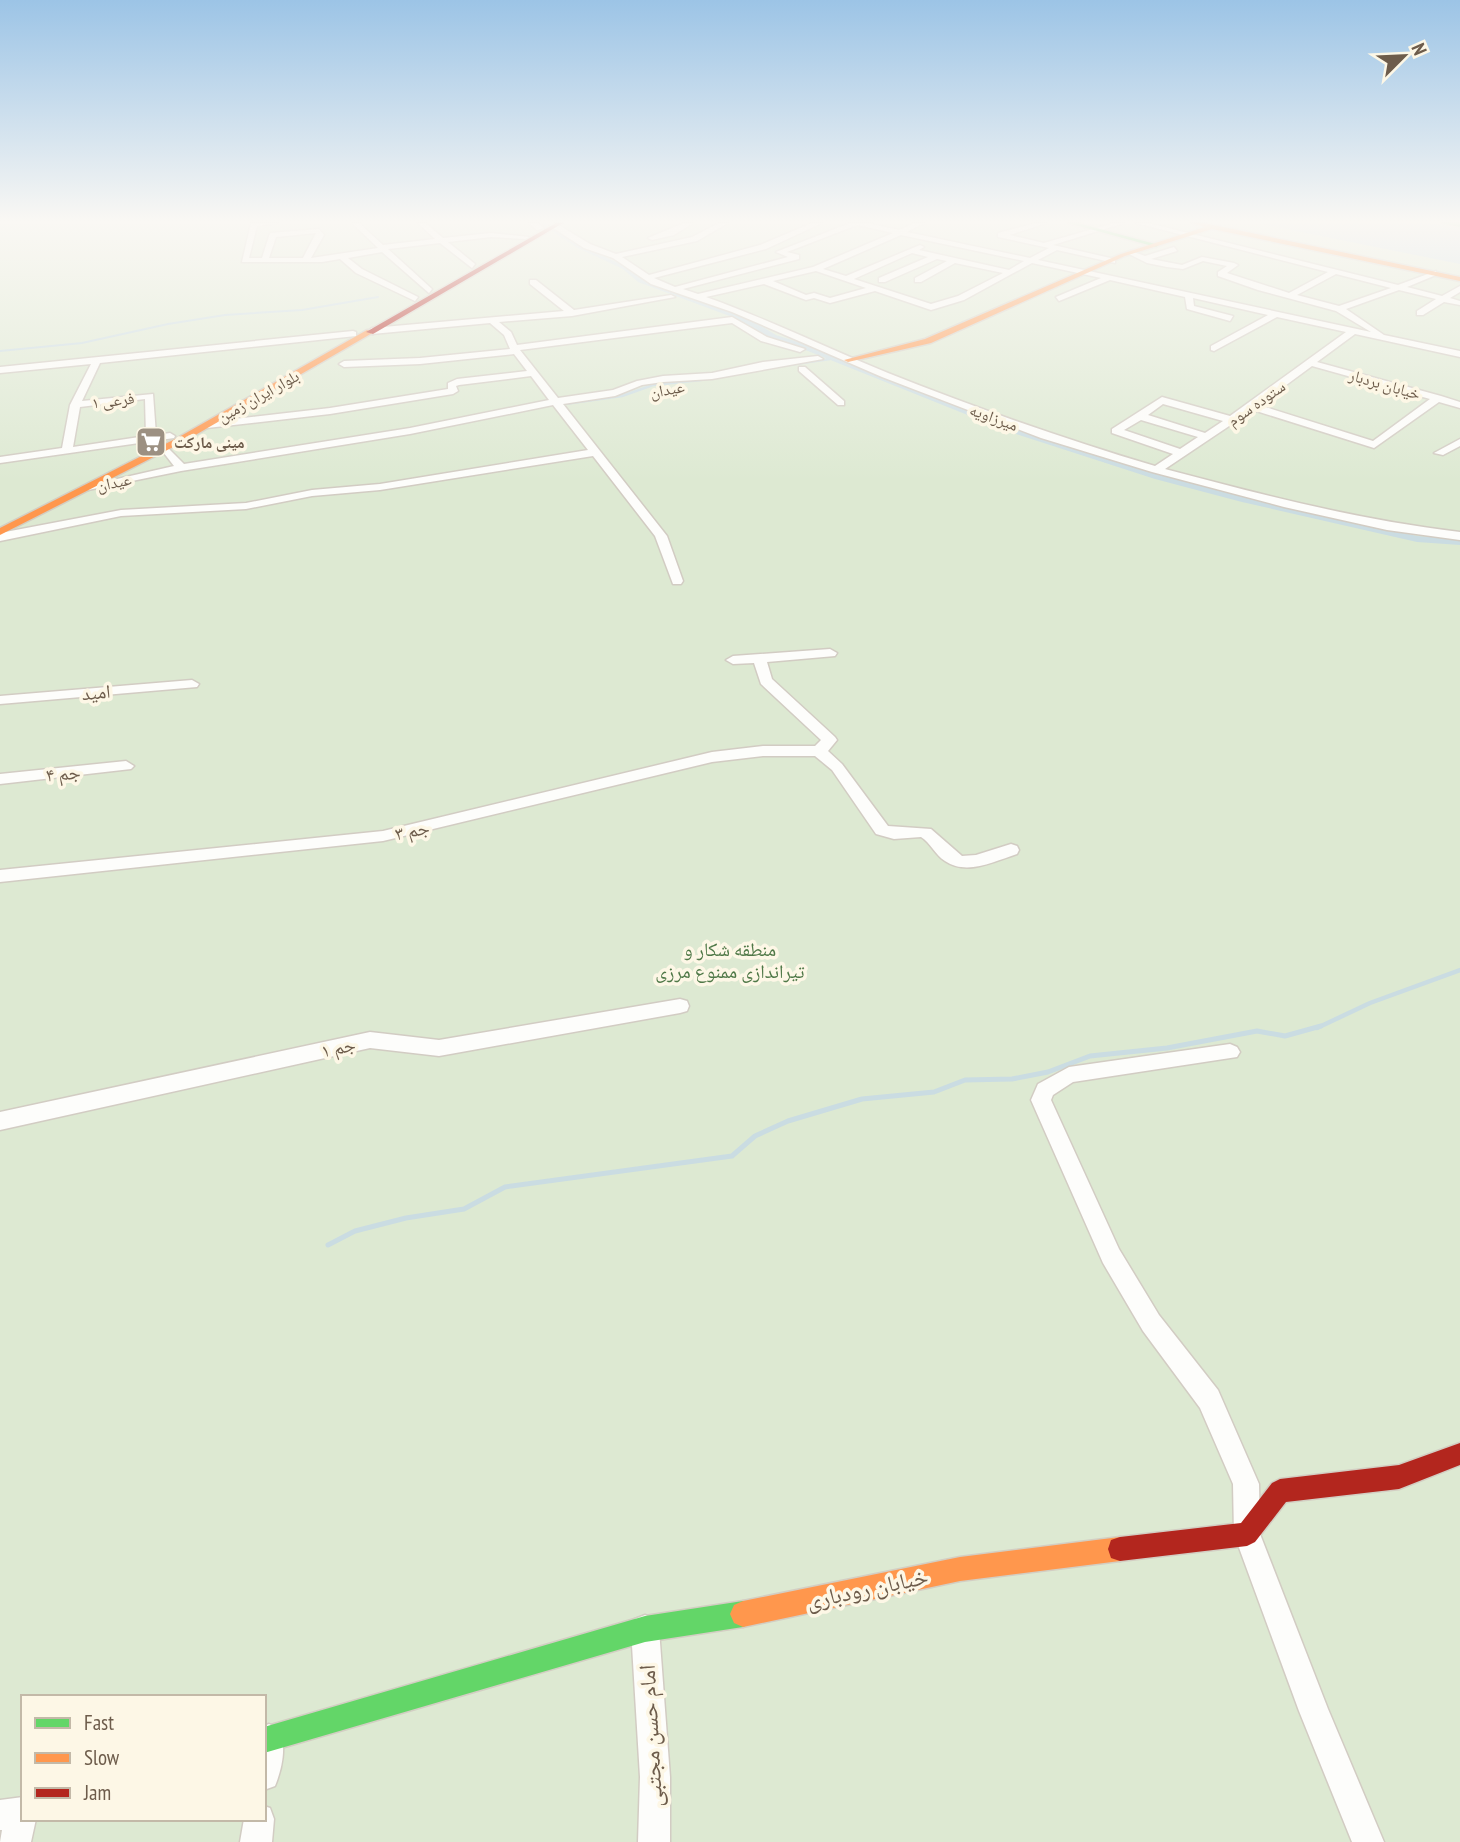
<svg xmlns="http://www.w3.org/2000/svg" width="1460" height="1842" font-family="'PT Sans Narrow','Noto Naskh Arabic',sans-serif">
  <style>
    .green { fill: #dde9d2; fill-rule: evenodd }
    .water { fill: #cadce2 }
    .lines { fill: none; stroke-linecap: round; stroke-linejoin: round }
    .stream-far3 { stroke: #cadce2; stroke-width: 2 }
    .stream-far2 { stroke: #cadce2; stroke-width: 2.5 }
    .stream-far1 { stroke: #cadce2; stroke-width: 4.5 }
    .stream { stroke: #cadce2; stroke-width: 5 }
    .canal { fill: #cadce2; fill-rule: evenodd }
    .street-casing { stroke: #d2ccc3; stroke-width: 3 }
    .fast-casing { stroke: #d3cec3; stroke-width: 3 }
    .slow-casing { stroke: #d3cec3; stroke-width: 3 }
    .jam-casing { stroke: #d3cec3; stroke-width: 3 }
    .street { fill: #fdfdfb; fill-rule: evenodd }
    .fast { fill: #63d668; fill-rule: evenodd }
    .slow { fill: #ff974d; fill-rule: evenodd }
    .jam { fill: #b3261e; fill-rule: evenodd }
    .labels { text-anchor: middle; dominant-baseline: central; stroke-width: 7; stroke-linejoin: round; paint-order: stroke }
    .far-street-label { font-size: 16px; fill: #6d5c4b; stroke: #fdf7e6 }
    .far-poi-label { font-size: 16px; font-weight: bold; fill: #6d5c4b; stroke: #fdf7e6; text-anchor: start }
    .street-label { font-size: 19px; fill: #6d5c4b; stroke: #fdf7e6 }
    .park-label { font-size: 19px; fill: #4f7847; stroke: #fdf7e6 }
    .near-street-label { font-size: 23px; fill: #6d5c4b; stroke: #fdf7e6 }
  </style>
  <rect width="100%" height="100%" fill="#f3f0e7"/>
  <path class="green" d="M0,223H1460V1842H0ZM23,1697H264V1819H23Z"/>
  <path class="water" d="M1257,223H1426L1460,228V264Z"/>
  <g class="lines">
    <path class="stream-far3" d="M0,351L82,343L168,324L225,315L302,310L378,297"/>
    <path class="stream-far2" d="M775,367L830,359
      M565,404L622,396L653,385L701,380"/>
    <path class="stream-far1" d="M1317,1028L1370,1003L1460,970"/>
    <path class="stream" d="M328,1245L355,1231L406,1218L464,1209L505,1187L732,1156L755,1136L788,1121L862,1099L934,1092L965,1080L1012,1079L1048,1072L1090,1056L1167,1048L1257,1031L1285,1036L1321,1026"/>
    <path class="canal" d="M539,223H546L582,246L627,267L644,278L741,314L776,335L814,347L1016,428L1161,475L1417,536L1460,539V545L1417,542L1242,502L1155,479L1010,432L808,351L770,339L735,318L638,282L623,269L578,248Z"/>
    <g class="street-casing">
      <path id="street" d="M251,223H278L257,226L249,258H262L270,233L319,229L324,235L311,258L378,248L352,223H359L383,245L435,239L418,223H425L443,238L491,233L529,237L525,239L491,237L448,242L475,264L472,268L440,243L388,249L432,289L429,293L382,252L348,258L362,269L418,297L415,301L356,273L340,259L322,262H242ZM316,233L303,258H269L276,237Z
        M529,223H537L544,228L537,230Z
        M684,223H693L674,235L652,240L648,238Z
        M719,223H728L697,241L622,257L649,275L760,245L812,223H822L766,249L654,278L675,287L788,257L776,252L850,223H867L899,230L915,223H924L907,232L1030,258L1049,248L998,237V233L1036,223H1046L1010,235L1044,243L1114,223H1124L1053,245L1115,259V263L1057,250L1038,260L1371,332L1336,311L1258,290L1218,276V272L1227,266L1203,261L1183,269L1167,267L1147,263L1127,253L1131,251L1145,256L1174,247L1177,251L1151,259L1182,265L1202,257L1234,263L1238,265L1227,273L1289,293L1328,272L1136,223H1148L1398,285L1436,271V275L1407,287L1442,296L1460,286V292L1450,298L1460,301V305L1444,302L1423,315H1417V311L1436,299L1399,290L1346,309L1384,335L1460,351V357L1355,334L1317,362L1441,396L1460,402V408L1439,402L1374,448L1253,410L1165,469C1263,495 1359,520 1460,532V540L1387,530L1284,507L1152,472L1041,438L882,377L732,312L651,284L613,258L584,248L550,226L557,224L590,244L616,254L692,237ZM857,225L893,233L813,267L698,294L683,289L799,259V255L787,252ZM901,235L1024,261L1009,270L919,250L924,247L920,245L846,276L823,269ZM912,253L928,257L879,278V282H885L937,259L947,261L915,278V282H921L955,263L1003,273L958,296L931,304L854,279ZM1032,263L1101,278L1056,297L1059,301L1110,280L1185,297L1187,309L1230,321L1233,316L1194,306L1193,298L1268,315L1211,346V350L1214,351L1277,317L1346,332L1230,416L1162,397L1112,429V433L1173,454L1155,466C1064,439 976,408 888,373C827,348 768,319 706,297L764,284L806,300L814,298L830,303L875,291L931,310L964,300ZM816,271L866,288L830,298L814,293L806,295L773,281ZM1336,274L1391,288L1339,306L1297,295ZM1312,366L1430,399L1373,441L1259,405ZM1163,404L1223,421L1205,433L1148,415ZM1141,420L1198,437L1180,449L1124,430Z
        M530,280H536L574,310L671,295L675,297L572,316L499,322L511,332L517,345L732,317L767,337L805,349L800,352L761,341L732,323L520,350L558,398L613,390L637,381L663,376L712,373L763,362L818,356L823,359L712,379L663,382L642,385L615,396L563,404L667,536L683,581L681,584H673L655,536L593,456L380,490L312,496L246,509L121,516L0,541V533L121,510L246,503L312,490L380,484L588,450L553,405L410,434L181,471L88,490L82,487L174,466L160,448L165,445L184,464L410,428L549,400L531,376L459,385L456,386L458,391L453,394L330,414L207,428L202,425L207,422L330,408L448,389V383L457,379L527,371L514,354L420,364L344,367L339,364L344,361L420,358L510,349L504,335L490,323L372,334L368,331L372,328L564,311L530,284Z
        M353,331L356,332V336L100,363L82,401L153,394L156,435L170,433L175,436L174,438L0,463V457L62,448L70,405L91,364L0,373V367ZM145,399L146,436L73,447L80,407Z
        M799,367H805L844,401V405H838L799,371Z
        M1460,439V446L1443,455L1434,453Z
        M830,649L837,653L835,656L767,662L772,679L835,737L837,740L828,751L842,764L888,826L931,829L962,856L976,855L1011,844L1017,846L1019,850L1017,854C995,861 967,876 945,861C935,855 931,843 921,837L894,839L876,834L832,770L815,756H763L712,762L383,841L0,882V870L383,831L712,752L763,746H815L821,740L761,684L754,663L733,664L726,660L733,656Z
        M192,680L199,684L197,687L0,704V696Z
        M126,761L134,766L131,769L0,784V774Z
        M680,999L687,1001L689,1006L687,1011L680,1013L439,1056L370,1048L0,1130V1112L370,1032L439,1040Z
        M1230,1044L1237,1047L1240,1052L1237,1057L1073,1082L1053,1095L1051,1100L1119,1249L1159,1315L1218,1390L1259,1484L1260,1534L1328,1709L1384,1842H1352L1299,1711L1234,1534L1233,1484L1200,1408L1143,1331L1103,1263L1031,1100L1038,1084L1069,1067Z
        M645,1615L655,1619L659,1629L670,1777V1842H638L640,1777L631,1629L635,1619Z
        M269,1724L279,1729C287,1746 282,1769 275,1786L264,1790V1726Z
        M23,1797V1819H36L31,1842H0L2,1830H0V1800Z
        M264,1806L270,1808L274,1819L272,1842H240L244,1819H264Z"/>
    </g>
    <g class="fast-casing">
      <path id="fast" d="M1068,223H1078L1159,245L1156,247Z
        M1442,223H1460V227Z
        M743,1601L752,1605L756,1614L752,1623L743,1627L645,1642L264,1753V1727L645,1616Z"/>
    </g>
    <g class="slow-casing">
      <path id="slow" d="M1192,223H1204L1460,277V281L1212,229L1125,256L931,343L848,362L844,360L925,339L1121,254L1205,227Z
        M367,330L374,332L185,441L0,535V528L179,437Z
        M1120,1537L1129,1540L1132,1549L1129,1558L1120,1561L960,1581L743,1627L734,1623L730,1614L734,1605L743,1601L960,1557Z"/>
    </g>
    <g class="jam-casing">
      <path id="jam" d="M556,223H563L373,334L366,332Z
        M1460,1443V1465L1399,1489L1286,1502L1255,1542L1247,1546L1120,1561L1111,1558L1108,1549L1111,1540L1120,1537L1241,1523L1272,1483L1280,1479L1399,1465Z"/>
    </g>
    <use href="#street" class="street"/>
    <use href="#fast" class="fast"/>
    <use href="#slow" class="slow"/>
    <use href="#jam" class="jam"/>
  </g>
  <linearGradient id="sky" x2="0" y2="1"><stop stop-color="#9cc4e6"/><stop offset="0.46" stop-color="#faf8f4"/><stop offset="1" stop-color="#faf8f4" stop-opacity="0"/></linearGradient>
  <rect width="1460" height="481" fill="url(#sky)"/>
  <defs>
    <g id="supermarket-square" transform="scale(1.575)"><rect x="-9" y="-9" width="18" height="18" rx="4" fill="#9c9082" stroke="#fdf7e6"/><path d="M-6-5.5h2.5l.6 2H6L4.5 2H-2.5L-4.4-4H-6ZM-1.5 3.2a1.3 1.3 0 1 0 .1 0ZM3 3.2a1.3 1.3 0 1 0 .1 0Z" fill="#fff"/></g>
  </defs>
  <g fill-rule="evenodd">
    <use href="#supermarket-square" x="151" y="442"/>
  </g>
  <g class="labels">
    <g class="far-street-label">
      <text transform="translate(1385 384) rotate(16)">خیابان بردبار</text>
      <text transform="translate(667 389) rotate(-11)">عیدان</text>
      <text transform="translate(258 396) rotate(-29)">بلوار ایران زمین</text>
      <text transform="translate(113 400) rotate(-7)">فرعی ۱</text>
      <text transform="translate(1256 403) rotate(-35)">ستوده سوم</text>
      <text transform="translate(994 417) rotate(20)">میرزاویه</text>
      <text transform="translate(114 482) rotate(-12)">عیدان</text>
    </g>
    <g class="far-poi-label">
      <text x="174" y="442">مینی مارکت</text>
    </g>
    <g class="street-label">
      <text transform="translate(96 692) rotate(-5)">امید</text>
      <text transform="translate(63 773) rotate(-6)">جم ۴</text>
      <text transform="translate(412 830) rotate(-12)">جم ۳</text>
      <text transform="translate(338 1047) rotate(-13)">جم ۱</text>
    </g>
    <g class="park-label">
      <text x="730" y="949">منطقه شکار و<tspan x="730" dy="22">تیراندازی ممنوع مرزی</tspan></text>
    </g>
    <g class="near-street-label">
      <text transform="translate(867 1588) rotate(-12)">خیابان رودباری</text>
      <text transform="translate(650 1736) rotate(-93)">امام حسن مجتبی</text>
    </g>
  </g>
  <rect x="21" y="1695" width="245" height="126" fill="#fdf7e6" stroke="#c3b9a8" stroke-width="2"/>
  <rect x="35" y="1718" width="35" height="10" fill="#63d668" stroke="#c3b9a8" stroke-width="2"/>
  <text x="84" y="1730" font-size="21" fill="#6d5c4b">Fast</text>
  <rect x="35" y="1753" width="35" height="10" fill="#ff974d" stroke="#c3b9a8" stroke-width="2"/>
  <text x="84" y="1765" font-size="21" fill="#6d5c4b">Slow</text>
  <rect x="35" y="1788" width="35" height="10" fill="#b3261e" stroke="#c3b9a8" stroke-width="2"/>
  <text x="84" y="1800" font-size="21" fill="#6d5c4b">Jam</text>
  <g transform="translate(1404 56) rotate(66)" stroke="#fdf7e6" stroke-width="5" paint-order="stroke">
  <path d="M0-5L12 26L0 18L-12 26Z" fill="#6d5c4b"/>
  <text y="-10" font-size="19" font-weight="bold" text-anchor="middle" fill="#6d5c4b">N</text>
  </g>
</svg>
